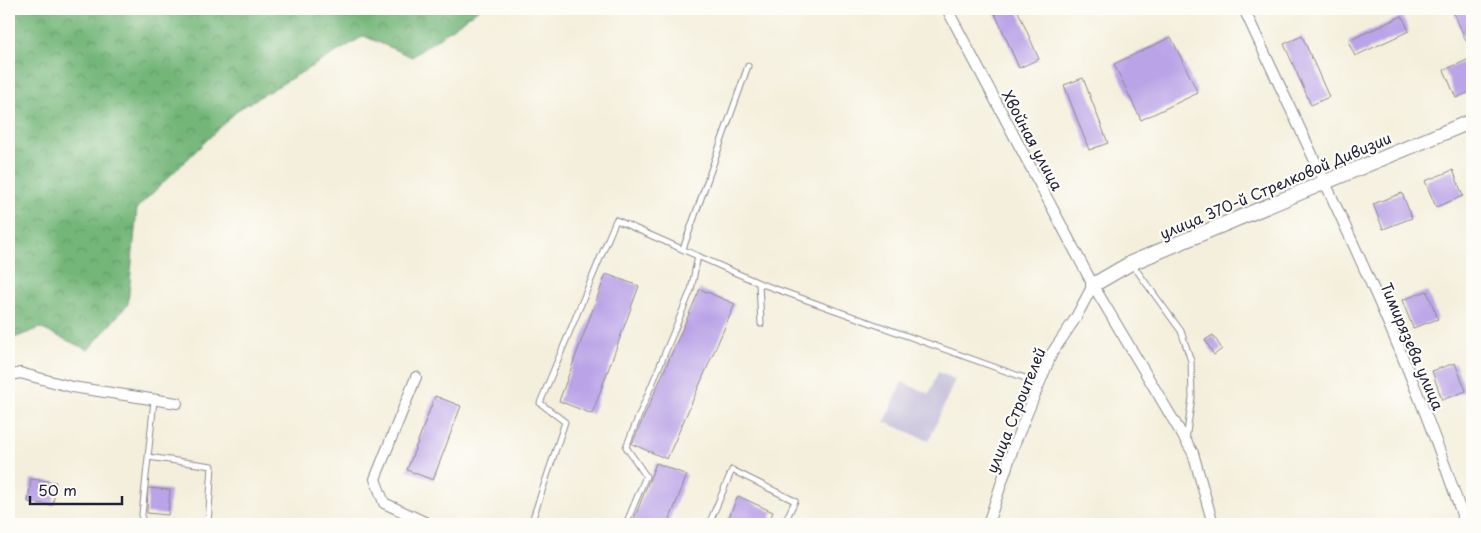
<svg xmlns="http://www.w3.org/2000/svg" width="1481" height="533" font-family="'Playpen Sans',sans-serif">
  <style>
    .industrial { fill: #c5c0da }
    .forest { fill: url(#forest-crowns); stroke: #4a6c5a }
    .building { fill: #baa3e7 }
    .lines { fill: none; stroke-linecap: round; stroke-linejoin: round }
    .lane-casing { stroke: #8b888c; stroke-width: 7 }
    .street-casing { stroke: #8b888c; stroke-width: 12 }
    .secondary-casing { stroke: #8b888c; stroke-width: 16 }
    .lane { stroke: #fff; stroke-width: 5 }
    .street { stroke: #fff; stroke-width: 10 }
    .secondary { stroke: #fff; stroke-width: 14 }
    .labels { text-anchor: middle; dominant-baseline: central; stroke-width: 4.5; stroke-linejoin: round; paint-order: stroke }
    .street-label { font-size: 15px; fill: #22223b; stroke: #fdfcf7 }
  </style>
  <defs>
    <pattern id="forest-crowns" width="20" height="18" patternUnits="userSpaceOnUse" patternTransform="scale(1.25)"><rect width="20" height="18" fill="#73b678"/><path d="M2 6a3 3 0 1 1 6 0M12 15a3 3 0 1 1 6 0" fill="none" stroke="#5e9464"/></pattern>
  </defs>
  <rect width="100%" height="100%" fill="#fdfcf7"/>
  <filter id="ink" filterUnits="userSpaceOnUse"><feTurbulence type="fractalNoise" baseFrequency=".02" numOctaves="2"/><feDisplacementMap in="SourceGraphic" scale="10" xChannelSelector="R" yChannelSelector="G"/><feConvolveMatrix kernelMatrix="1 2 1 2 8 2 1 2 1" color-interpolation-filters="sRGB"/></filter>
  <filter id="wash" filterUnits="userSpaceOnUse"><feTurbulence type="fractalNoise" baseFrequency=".0096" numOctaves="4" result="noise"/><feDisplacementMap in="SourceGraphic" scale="20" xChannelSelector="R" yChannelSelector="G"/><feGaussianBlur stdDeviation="1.12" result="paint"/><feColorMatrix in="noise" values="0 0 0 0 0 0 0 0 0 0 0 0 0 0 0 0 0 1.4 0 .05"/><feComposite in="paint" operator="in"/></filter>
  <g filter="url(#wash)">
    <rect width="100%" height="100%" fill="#f4efdc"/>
    <path class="industrial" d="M938,372L955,379L929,441L885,422L902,382L929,394Z"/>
    <path class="forest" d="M9,9H479L412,57L364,36L239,109L137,208L128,304L88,350L40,328L9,340Z"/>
    <g id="blocks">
      <path class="building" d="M993,9H1017L1039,59L1019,68Z
        M1452,9H1472V38L1466,41Z
        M1402,16L1409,31L1355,56L1348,41Z
        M1302,36L1329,97L1311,105L1284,44Z
        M1171,37L1198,93L1141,120L1114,64Z
        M1472,58V91L1456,98L1444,70Z
        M1083,78L1108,143L1089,150L1064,85Z
        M1453,170L1463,196L1436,207L1425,181Z
        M1402,193L1412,218L1383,229L1373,204Z
        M606,274L639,286L592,414L559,401Z
        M700,289L735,304L667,459L632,444Z
        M1427,291L1438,319L1413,328L1402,300Z
        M1213,335L1222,349L1214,355L1205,340Z
        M1455,363L1466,391L1442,400L1432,371Z
        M435,396L461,406L433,480L407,470Z
        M656,463L687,475L668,524H632Z
        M31,479L56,482L53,505L28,502Z
        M148,488L170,490L168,515L147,513Z
        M738,496L773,512L768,524H726Z"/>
    </g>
  </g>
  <g filter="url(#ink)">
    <use href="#blocks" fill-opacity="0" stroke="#8b888c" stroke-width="1"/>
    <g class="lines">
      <g class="lane-casing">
        <path id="lane" d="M683,249L748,66
          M1132,264L1181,331L1191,361L1192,397L1186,440
          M759,283L1039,383
          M148,457L212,466L208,524
          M141,524L154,400
          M531,524L565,422L540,403L616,220L759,283L761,324
          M626,524L646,476L626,447L691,290L698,256
          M709,524L732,470L795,501L784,524"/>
      </g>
      <g class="street-casing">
        <path id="street" d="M947,9L1093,285L1193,453L1213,524
          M1244,9C1322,178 1407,346 1465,524
          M9,376L20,373L72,387L177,403
          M416,377L375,479L384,503L429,524
          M988,524L1014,445L1052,353L1075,319L1093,285"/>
      </g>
      <g class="secondary-casing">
        <path id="secondary" d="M1093,285L1131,263L1472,121"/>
      </g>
      <use href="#lane" class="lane"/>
      <use href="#street" class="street"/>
      <use href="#secondary" class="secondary"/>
    </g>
  </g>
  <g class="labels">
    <g class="street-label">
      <text transform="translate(1033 140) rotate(62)">Хвойная улица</text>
      <text transform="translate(1275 185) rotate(-23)">улица 370-й Стрелковой Дивизии</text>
      <text transform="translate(1413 346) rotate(67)">Тимирязева улица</text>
      <text transform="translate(1015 410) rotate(-68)">улица Строителей</text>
    </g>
  </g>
  <rect width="1481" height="533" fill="none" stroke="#fdfcf7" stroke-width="30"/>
  <path d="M30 496v8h92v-8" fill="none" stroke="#22223b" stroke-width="2.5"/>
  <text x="38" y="496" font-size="15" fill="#22223b" stroke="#fdfcf7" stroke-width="4" paint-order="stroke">50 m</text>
</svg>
